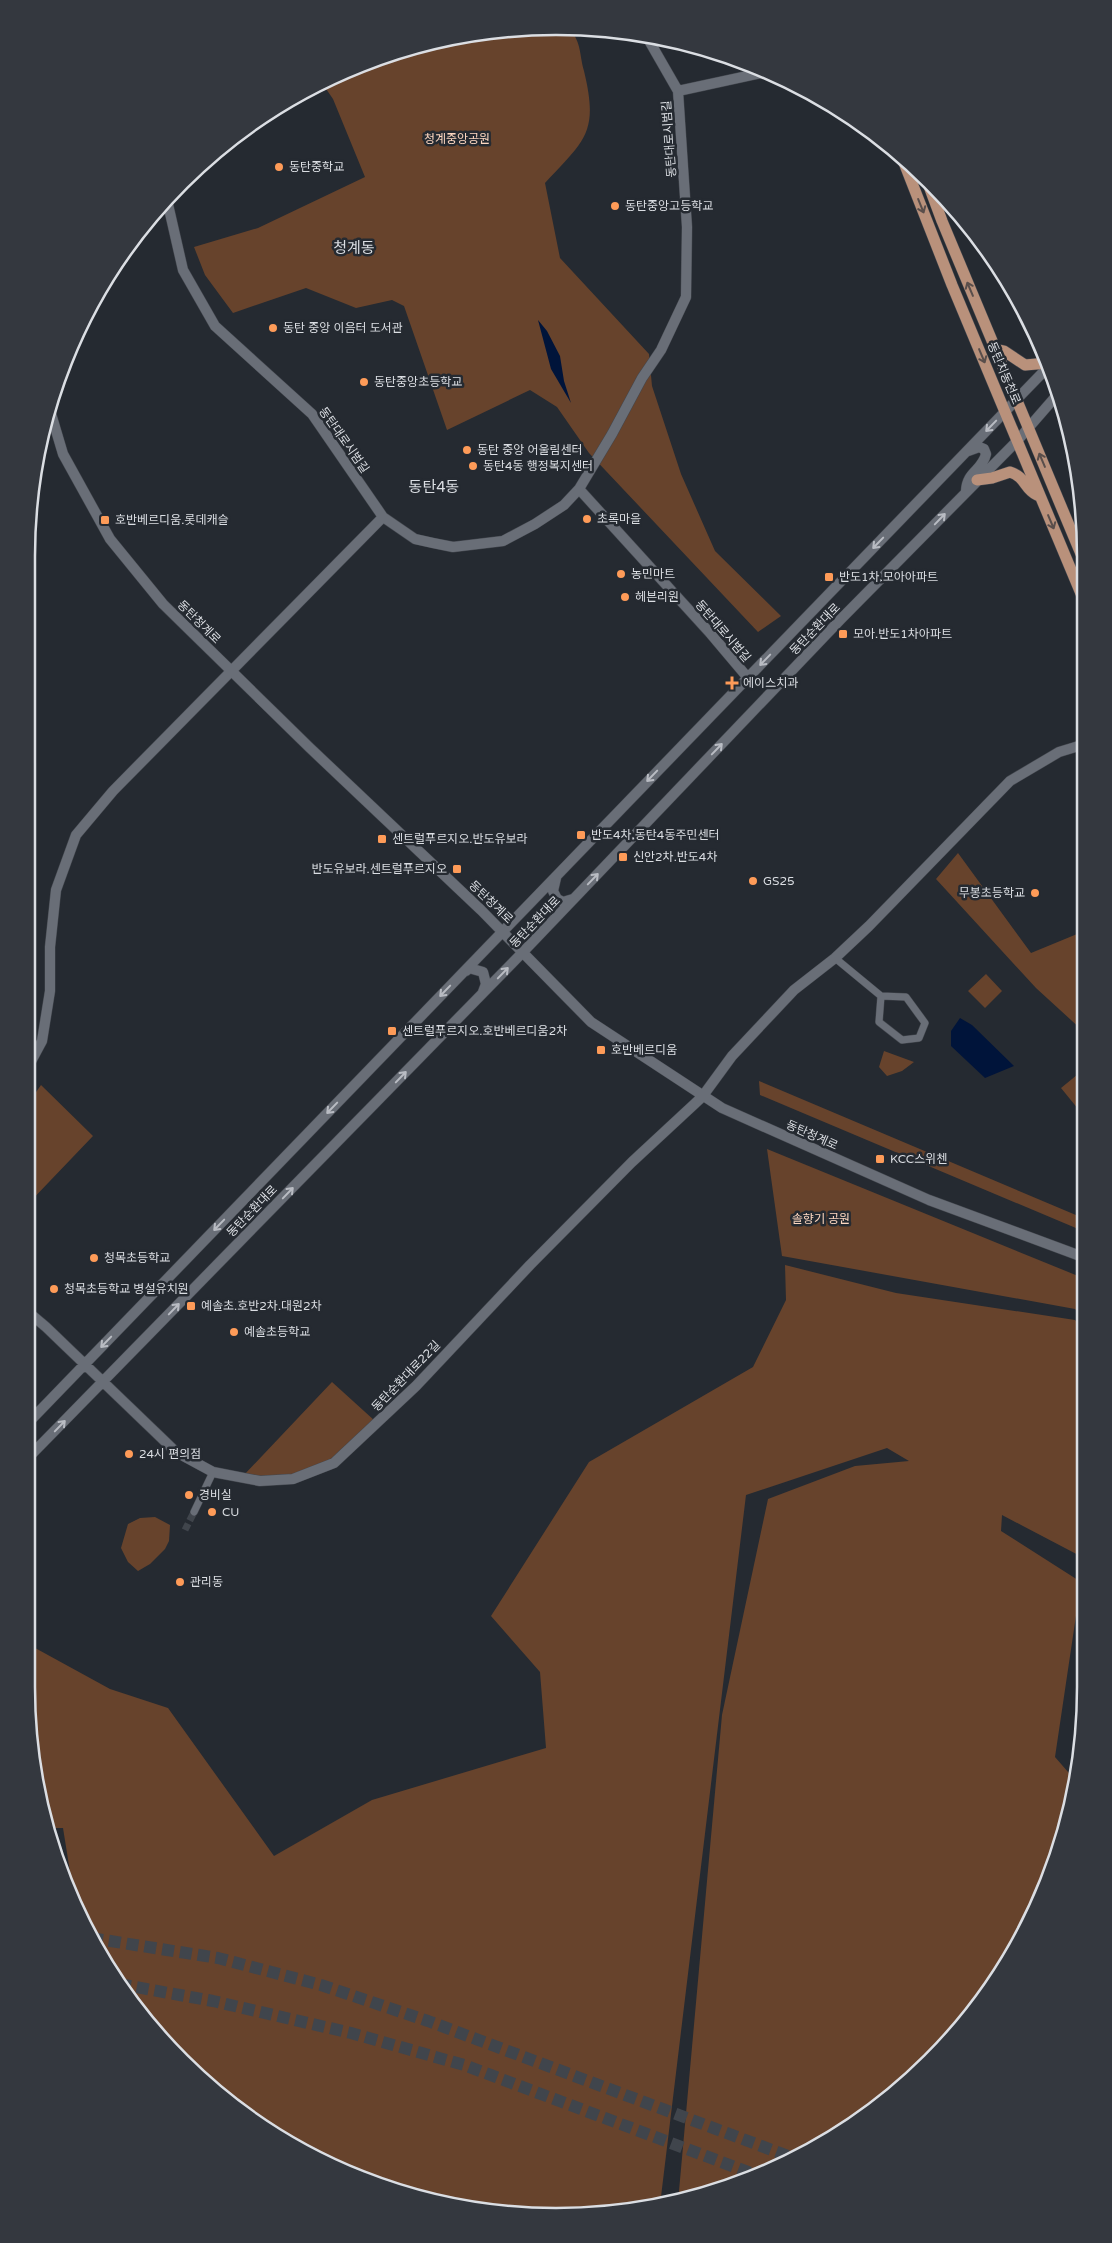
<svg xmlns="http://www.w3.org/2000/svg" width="1112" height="2243" font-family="'Varela Round','Noto Sans KR',sans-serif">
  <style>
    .green { fill: #67432c }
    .water { fill: #00143a }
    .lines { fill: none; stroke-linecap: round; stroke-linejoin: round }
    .street-tunnel { stroke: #40454c; stroke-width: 7; stroke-dasharray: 7 3.5; stroke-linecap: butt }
    .highway-tunnel { stroke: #40454c; stroke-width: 12; stroke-dasharray: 12 6; stroke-linecap: butt }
    .street-casing { stroke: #43474e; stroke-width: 8 }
    .secondary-casing { stroke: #43474e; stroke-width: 11 }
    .primary-casing { stroke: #43474e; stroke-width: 12 }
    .street { stroke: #696e77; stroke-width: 7 }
    .secondary { stroke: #696e77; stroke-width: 10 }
    .primary { stroke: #b9917b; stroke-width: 11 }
    .oneway { stroke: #594e4b }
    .oneway2 { stroke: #b9bcc3 }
    .poi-dot { fill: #fe9b58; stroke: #252a31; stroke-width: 2 }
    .labels { text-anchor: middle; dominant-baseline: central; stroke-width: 5; stroke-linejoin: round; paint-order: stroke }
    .park-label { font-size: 12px; fill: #fdd7c0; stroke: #252a31 }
    .street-label { font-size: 12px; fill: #dbdee3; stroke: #252a31 }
    .poi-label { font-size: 12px; fill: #dbdee3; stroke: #252a31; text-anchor: start }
    .quarter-label { font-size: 15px; fill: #dbdee3; stroke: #252a31 }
    .rim { fill: none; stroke: #dbdee3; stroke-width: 2.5 }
  </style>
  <rect width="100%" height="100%" fill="#252a31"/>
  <path class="green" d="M570,28C582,46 579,52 584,71C599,133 585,140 545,183L560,258L649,354L652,386L681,474L715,551L781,616L758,632L589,453L557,407L530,390L447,430L404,306L392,300L356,308L306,288L233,313L205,275L194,247L258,228L365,177L333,99L322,83L385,54L487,31Z
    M958,853L1031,953L1082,932L1083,1031L1036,988L936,879Z
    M986,974L1002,991L985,1008L968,991Z
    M884,1051L914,1062L902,1071L887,1076L879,1067Z
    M1083,1070V1115L1061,1088Z
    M759,1081L1083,1218V1231L760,1095Z
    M41,1085L93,1136L27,1205V1105Z
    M767,1149L1083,1278L1084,1318L1075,1309L782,1256Z
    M785,1265L896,1293L1075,1320L1084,1330V1558L1002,1515L1001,1531L1081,1582L1055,1757L1075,1780L1068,1824L1031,1921L996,1982L931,2061L851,2127L790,2162L693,2199L678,2202L722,1715L768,1499L855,1466L909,1461L887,1448L746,1495L660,2205L625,2212L522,2216L452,2207L354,2177L291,2146L206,2085L136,2010L97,1952L75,1903L63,1828H47C31,1768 26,1705 26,1643L110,1689L168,1708L274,1856L372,1800L546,1748L540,1672L491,1616L589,1462L753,1367L786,1300Z
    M332,1382L375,1421C364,1432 354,1445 342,1454C313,1477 278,1476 243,1476Z
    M155,1517L170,1525L169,1541L165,1549L150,1564L138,1571L128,1562L121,1548L128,1524L140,1518Z
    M1084,1634L1085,1721L1080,1752L1074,1747Z"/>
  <path class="water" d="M538,320L547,331L560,356L564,381L571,403L551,369Z
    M960,1018L972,1025L1014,1066L985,1078L951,1046V1031Z"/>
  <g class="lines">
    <path class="street-tunnel" d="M185,1530L194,1512"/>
    <path class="highway-tunnel" d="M91,1938L218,1958L321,1985L428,2021L796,2159
      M119,1984L213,2001L351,2033L464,2065L756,2175"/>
    <g class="street-casing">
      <path id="street" d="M835,958L881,996L879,1022L902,1040L919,1038L925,1023L906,997L881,996
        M194,1512L213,1472"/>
    </g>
    <g class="secondary-casing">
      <path id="secondary" d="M678,91L766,72
        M167,200L183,270L215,326L312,414L383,517L415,539L433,543L453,547L503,541L535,524L564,505L579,489L612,434L642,378L661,350L686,297L687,227L678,91L647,37
        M49,407L63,454L110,539L163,604L310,748L481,910L591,1022L722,1108L929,1200L1083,1257
        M579,489L710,633L748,678
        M966,491C967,471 982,471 986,454L984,449L979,447L968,451
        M556,878L553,891L557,899L563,902L573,899
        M466,971L469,968L483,972L486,984L483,992
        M27,1069L42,1041L50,991V947L56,890L76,835L113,791L383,517
        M27,1311L46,1327L176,1452L213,1472L260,1481L293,1479L334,1463L416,1386L530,1265L632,1162L702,1097L732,1056L794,990L835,958L869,926L1010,781L1059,752L1082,745
        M27,1424L1049,366
        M26,1460L523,952L841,619L1017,441L1057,395"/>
    </g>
    <g class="primary-casing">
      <path id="primary" d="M903,160L952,285L1082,596
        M929,186L942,221L1081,554
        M995,349L1004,351L1025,365L1048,363
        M977,480L992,478L1010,472C1026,477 1024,489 1037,495"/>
    </g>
    <use href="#street" class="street"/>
    <use href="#secondary" class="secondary"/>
    <use href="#primary" class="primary"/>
  </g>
  <defs><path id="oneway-shaft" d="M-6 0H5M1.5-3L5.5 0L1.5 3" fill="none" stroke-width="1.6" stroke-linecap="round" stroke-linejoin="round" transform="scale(1.25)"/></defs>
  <g class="oneway">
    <use href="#oneway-shaft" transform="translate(921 206) rotate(68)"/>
    <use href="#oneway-shaft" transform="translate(970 289) rotate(-113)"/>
    <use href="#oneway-shaft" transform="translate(982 356) rotate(67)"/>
    <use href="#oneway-shaft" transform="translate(1042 460) rotate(-113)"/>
    <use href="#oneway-shaft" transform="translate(1051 522) rotate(67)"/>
  </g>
  <g class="oneway2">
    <use href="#oneway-shaft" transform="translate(991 426) rotate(134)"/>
    <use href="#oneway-shaft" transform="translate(940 519) rotate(-46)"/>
    <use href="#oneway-shaft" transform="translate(878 543) rotate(134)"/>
    <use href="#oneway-shaft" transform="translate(765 660) rotate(134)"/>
    <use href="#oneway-shaft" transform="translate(717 749) rotate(-46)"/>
    <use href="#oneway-shaft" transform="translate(652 776) rotate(134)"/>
    <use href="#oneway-shaft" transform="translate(593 879) rotate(-46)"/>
    <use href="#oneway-shaft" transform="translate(503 973) rotate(-46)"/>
    <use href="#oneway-shaft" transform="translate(445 991) rotate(134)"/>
    <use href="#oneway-shaft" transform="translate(401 1077) rotate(-46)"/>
    <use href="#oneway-shaft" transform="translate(332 1108) rotate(134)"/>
    <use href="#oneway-shaft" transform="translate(288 1193) rotate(-46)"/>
    <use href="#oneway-shaft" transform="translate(219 1225) rotate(134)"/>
    <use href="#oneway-shaft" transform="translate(174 1309) rotate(-46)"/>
    <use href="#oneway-shaft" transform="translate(106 1342) rotate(134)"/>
    <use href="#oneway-shaft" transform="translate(60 1426) rotate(-46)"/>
  </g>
  <g class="poi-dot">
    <circle cx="279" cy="167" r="5"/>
    <circle cx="615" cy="206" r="5"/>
    <circle cx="273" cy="328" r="5"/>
    <circle cx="364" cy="382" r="5"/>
    <circle cx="467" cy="450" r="5"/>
    <circle cx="473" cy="466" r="5"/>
    <circle cx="587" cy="519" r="5"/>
    <rect x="100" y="515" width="10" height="10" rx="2.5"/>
    <circle cx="621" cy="574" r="5"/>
    <rect x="824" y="572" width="10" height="10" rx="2.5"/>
    <circle cx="625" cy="597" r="5"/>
    <rect x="838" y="629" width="10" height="10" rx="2.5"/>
    <path d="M729.5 675.5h5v5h5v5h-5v5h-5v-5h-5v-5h5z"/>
    <rect x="576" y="830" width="10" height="10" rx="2.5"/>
    <rect x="377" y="834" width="10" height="10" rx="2.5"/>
    <rect x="618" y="852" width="10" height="10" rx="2.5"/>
    <rect x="452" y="864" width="10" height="10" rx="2.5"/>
    <circle cx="753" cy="881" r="5"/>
    <circle cx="1035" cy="893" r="5"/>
    <rect x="387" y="1026" width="10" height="10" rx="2.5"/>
    <rect x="596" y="1045" width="10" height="10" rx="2.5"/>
    <rect x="875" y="1154" width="10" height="10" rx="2.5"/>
    <circle cx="94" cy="1258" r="5"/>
    <circle cx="54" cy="1289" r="5"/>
    <rect x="186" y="1301" width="10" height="10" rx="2.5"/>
    <circle cx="234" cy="1332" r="5"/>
    <circle cx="129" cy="1454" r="5"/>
    <circle cx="189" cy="1495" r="5"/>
    <circle cx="212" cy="1512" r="5"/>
    <circle cx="180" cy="1582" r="5"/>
  </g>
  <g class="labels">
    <g class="park-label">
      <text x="457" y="139">청계중앙공원</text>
      <text x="821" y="1219">솔향기 공원</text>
    </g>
    <g class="street-label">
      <text transform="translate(669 139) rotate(-94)">동탄대로시범길</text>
      <text transform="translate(1004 373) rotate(67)">동탄치동천로</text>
      <text transform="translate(344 440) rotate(55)">동탄대로시범길</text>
      <text transform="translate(199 622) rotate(45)">동탄청계로</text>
      <text transform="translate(815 629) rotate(-46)">동탄순환대로</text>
      <text transform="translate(723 631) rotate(49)">동탄대로시범길</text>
      <text transform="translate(491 902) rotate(44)">동탄청계로</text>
      <text transform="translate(535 922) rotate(-46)">동탄순환대로</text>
      <text transform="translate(812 1135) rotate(24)">동탄청계로</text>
      <text transform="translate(252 1211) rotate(-46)">동탄순환대로</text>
      <text transform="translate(406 1376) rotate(-46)">동탄순환대로22길</text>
    </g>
    <g class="poi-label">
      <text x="289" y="167">동탄중학교</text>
      <text x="625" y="206">동탄중앙고등학교</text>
      <text x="283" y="328">동탄 중앙 이음터 도서관</text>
      <text x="374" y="382">동탄중앙초등학교</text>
      <text x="477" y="450">동탄 중앙 어울림센터</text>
      <text x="483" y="466">동탄4동 행정복지센터</text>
      <text x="597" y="519">초록마을</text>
      <text x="115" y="520">호반베르디움.롯데캐슬</text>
      <text x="631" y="574">농민마트</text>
      <text x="839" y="577">반도1차.모아아파트</text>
      <text x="635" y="597">헤븐리원</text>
      <text x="853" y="634">모아.반도1차아파트</text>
      <text x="743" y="683">에이스치과</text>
      <text x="591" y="835">반도4차.동탄4동주민센터</text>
      <text x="392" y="839">센트럴푸르지오.반도유보라</text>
      <text x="633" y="857">신안2차.반도4차</text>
      <text x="447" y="869" text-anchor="end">반도유보라.센트럴푸르지오</text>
      <text x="763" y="881">GS25</text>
      <text x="1025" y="893" text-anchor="end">무봉초등학교</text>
      <text x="402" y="1031">센트럴푸르지오.호반베르디움2차</text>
      <text x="611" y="1050">호반베르디움</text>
      <text x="890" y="1159">KCC스위첸</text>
      <text x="104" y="1258">청목초등학교</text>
      <text x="64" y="1289">청목초등학교 병설유치원</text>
      <text x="201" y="1306">예솔초.호반2차.대원2차</text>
      <text x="244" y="1332">예솔초등학교</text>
      <text x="139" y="1454">24시 편의점</text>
      <text x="199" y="1495">경비실</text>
      <text x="222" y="1512">CU</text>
      <text x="190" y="1582">관리동</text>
    </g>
    <g class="quarter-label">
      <text x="354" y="248">청계동</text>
      <text x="434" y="487">동탄4동</text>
    </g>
  </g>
  <path d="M0 0H1112V2243H0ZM556 35H556A521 521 0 0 1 1077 556V1687A521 521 0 0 1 556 2208H556A521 521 0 0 1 35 1687V556A521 521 0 0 1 556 35Z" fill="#34383f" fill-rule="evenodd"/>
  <path class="rim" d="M556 35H556A521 521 0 0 1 1077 556V1687A521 521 0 0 1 556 2208H556A521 521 0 0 1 35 1687V556A521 521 0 0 1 556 35Z"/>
</svg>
